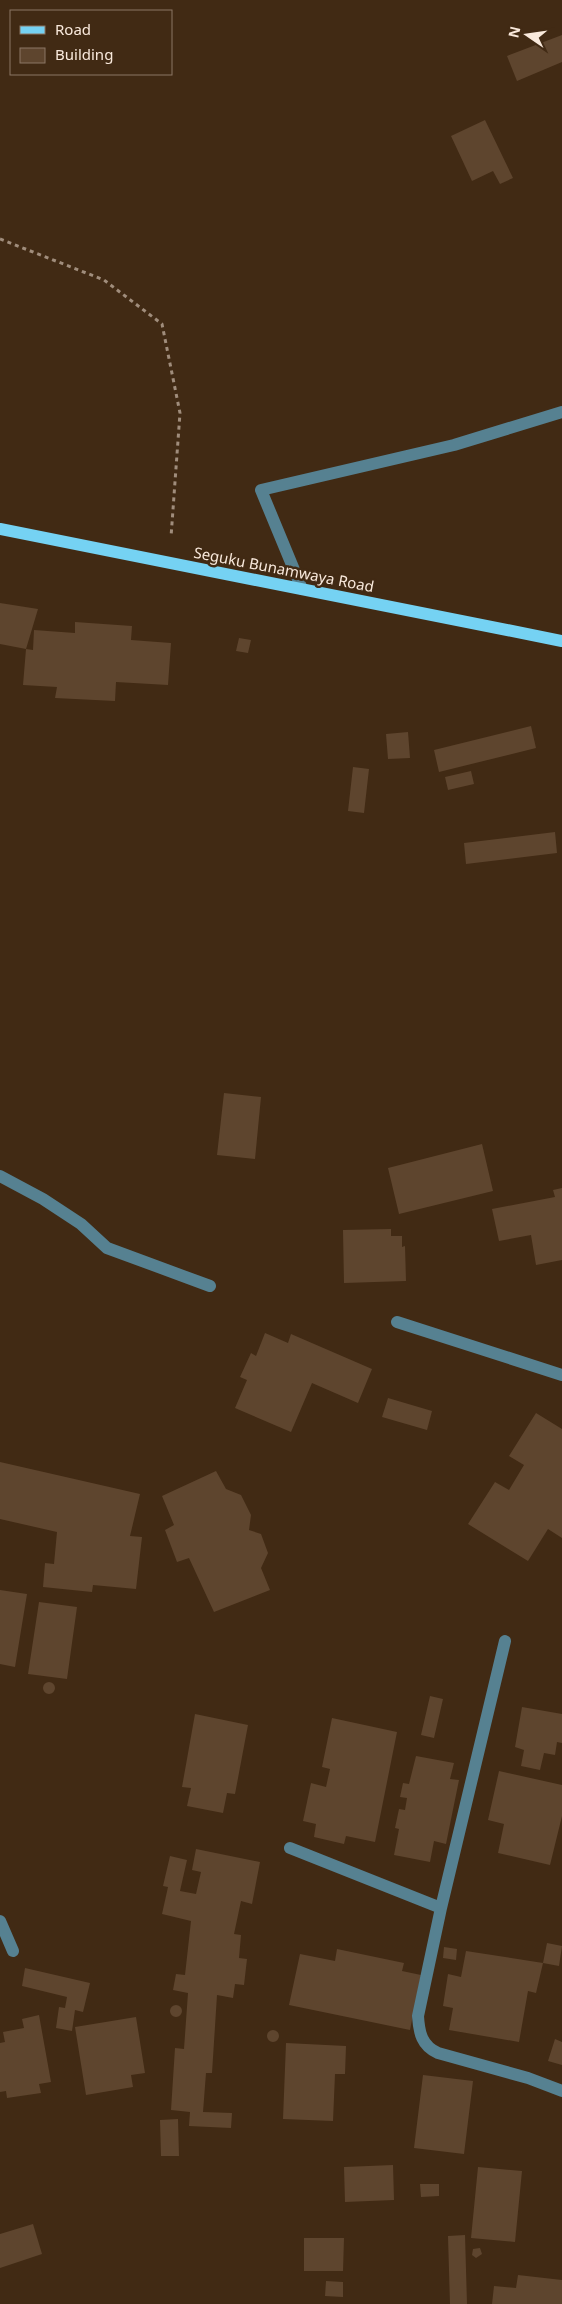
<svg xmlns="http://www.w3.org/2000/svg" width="562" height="2304" font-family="'Noto Sans',sans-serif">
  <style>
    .building { fill: #5e452e }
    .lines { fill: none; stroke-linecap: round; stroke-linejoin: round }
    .path { stroke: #a08d7c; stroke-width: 3; stroke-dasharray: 4 4; stroke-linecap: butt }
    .minor { stroke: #568191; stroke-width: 12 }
    .major { stroke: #75d2f3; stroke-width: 12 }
    .labels { text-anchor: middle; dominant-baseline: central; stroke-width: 5; stroke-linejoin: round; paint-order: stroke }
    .street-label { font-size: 15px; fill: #f9e9dc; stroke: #412a14 }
  </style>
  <rect width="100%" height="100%" fill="#412a14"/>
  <path class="building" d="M562,35V62L517,81L507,56Z
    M485,120L513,178L500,184L493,171L472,181L451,136Z
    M0,603L38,609L26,649L0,644Z
    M75,622L132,626L131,640L171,643L168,685L116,682L115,701L55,698L57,687L23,685L26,649L33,650L34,630L75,633Z
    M239,638L251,640L248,653L236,651Z
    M531,726L536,748L439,772L434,750Z
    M408,732L410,758L388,759L386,734Z
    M353,767L369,769L364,813L348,811Z
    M471,771L474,784L448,790L445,777Z
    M555,832L557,853L466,864L464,843Z
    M224,1093L261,1097L255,1159L217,1155Z
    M482,1144L493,1191L399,1214L388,1168Z
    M562,1188V1260L536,1265L531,1235L499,1241L492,1209L555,1197L553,1190Z
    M391,1229V1236H402V1247L405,1246L406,1281L344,1283L343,1230Z
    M265,1333L288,1343L291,1334L372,1369L358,1403L312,1383L291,1432L235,1408L247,1380L240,1377L251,1353L256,1356Z
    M388,1398L432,1411L427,1430L382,1417Z
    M536,1413L562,1429V1538L548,1529L528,1561L468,1524L495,1482L509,1490L524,1465L509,1456Z
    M0,1462L140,1494L130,1536L142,1537L136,1589L93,1585L92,1592L43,1587L45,1563L54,1564L57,1532L0,1519Z
    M216,1471L226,1489L241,1495L251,1515L249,1530L261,1534L268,1553L261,1568L270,1590L214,1612L189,1558L177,1562L165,1530L174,1525L162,1496Z
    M0,1590L27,1594L15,1667L0,1664Z
    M39,1602L77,1607L67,1679L28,1674Z
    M43 1688a6 6 0 1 1 12 0a6 6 0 1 1-12 0Z
    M430,1696L443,1699L434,1738L421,1735Z
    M522,1707L562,1714V1743L557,1742L555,1755L544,1753L540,1770L521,1766L524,1750L515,1747Z
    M195,1714L248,1725L235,1794L227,1793L223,1813L187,1806L191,1788L182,1787Z
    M332,1718L397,1732L375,1842L346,1836L344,1844L314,1837L316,1824L303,1821L311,1783L326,1787L330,1769L322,1767Z
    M416,1756L454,1763L450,1779L459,1780L446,1844L434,1841L430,1862L394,1855L399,1829L395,1828L399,1809L405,1810L407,1798L400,1797L403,1783L409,1784Z
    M499,1771L562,1785V1816L550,1865L498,1853L504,1824L488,1820Z
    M196,1849L260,1862L252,1904L241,1901L234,1934L241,1935L239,1958L247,1959L244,1985L235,1984L233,1998L217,1995L212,2073H206L203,2112L232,2113L231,2128L189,2126L190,2112L171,2110L175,2048L184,2049L188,1993L173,1990L176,1974L185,1975L191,1921L162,1914L168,1887L163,1886L170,1856L187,1860L180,1891L196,1894L201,1872L192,1870Z
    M547,1943L562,1946L559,1966L543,1963Z
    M444,1947L457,1949L456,1960L443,1958Z
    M337,1949L404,1963L402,1971L421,1975L410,2030L289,2005L300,1954L335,1961Z
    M466,1951L543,1963L536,1993L528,1991L519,2042L449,2030L453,2008L443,2006L448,1974L461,1977Z
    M25,1968L90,1983L83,2012L75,2010L72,2031L56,2028L59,2007L65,2008L67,1997L22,1986Z
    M170 2011a6 6 0 1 1 12 0a6 6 0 1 1-12 0Z
    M39,2015L51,2082L39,2084L41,2093L7,2098L6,2091L0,2092V2043L5,2042L3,2032L24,2028L22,2019Z
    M136,2017L145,2073L131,2075L133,2087L86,2095L75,2027Z
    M267 2036a6 6 0 1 1 12 0a6 6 0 1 1-12 0Z
    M555,2039L562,2042V2065L548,2061Z
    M286,2043L346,2046L345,2074H335L333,2121L283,2119Z
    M423,2075L473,2081L464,2154L414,2148Z
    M178,2119L179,2156H161L160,2120Z
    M393,2165L394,2200L345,2202L344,2167Z
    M478,2167L522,2171L515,2242L471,2238Z
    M420,2184H439V2196L421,2197Z
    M33,2224L42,2254L0,2268V2234Z
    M465,2235L467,2304H450L448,2236Z
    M304,2238H344L343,2271H304Z
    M480,2248L482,2254L476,2258L472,2255L473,2249Z
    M518,2275L562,2280V2304H492L494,2286L516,2288Z
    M326,2281L343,2282V2297L325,2296Z"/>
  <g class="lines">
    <path class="path" d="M0,239L104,280L162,324L180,413L171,537"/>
    <path class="minor" d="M302,589L261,490L454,445L562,412
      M0,1176L43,1199L81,1224L107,1248L210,1286
      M397,1322L562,1375
      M505,1641L441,1908L418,2016C419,2033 422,2046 438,2053L528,2078L562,2091
      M290,1848L441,1908
      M0,1921L13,1951"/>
    <path class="major" d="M0,529L562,641"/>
  </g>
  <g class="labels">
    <g class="street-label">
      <text transform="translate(284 569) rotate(11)">Seguku Bunamwaya Road</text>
    </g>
  </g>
  <rect x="10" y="10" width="162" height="65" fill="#412a14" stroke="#8b7664"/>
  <rect x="20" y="26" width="25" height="8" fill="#75d2f3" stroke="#8b7664"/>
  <text x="55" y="35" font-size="15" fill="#f9e9dc">Road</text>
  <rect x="20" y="48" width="25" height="15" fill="#5e452e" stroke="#8b7664"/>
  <text x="55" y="60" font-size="15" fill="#f9e9dc">Building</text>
  <g transform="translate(527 35) rotate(283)" stroke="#412a14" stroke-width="4" paint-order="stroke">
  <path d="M0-4L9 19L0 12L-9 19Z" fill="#f9e9dc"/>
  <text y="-8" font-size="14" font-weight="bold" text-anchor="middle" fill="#f9e9dc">N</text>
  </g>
</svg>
